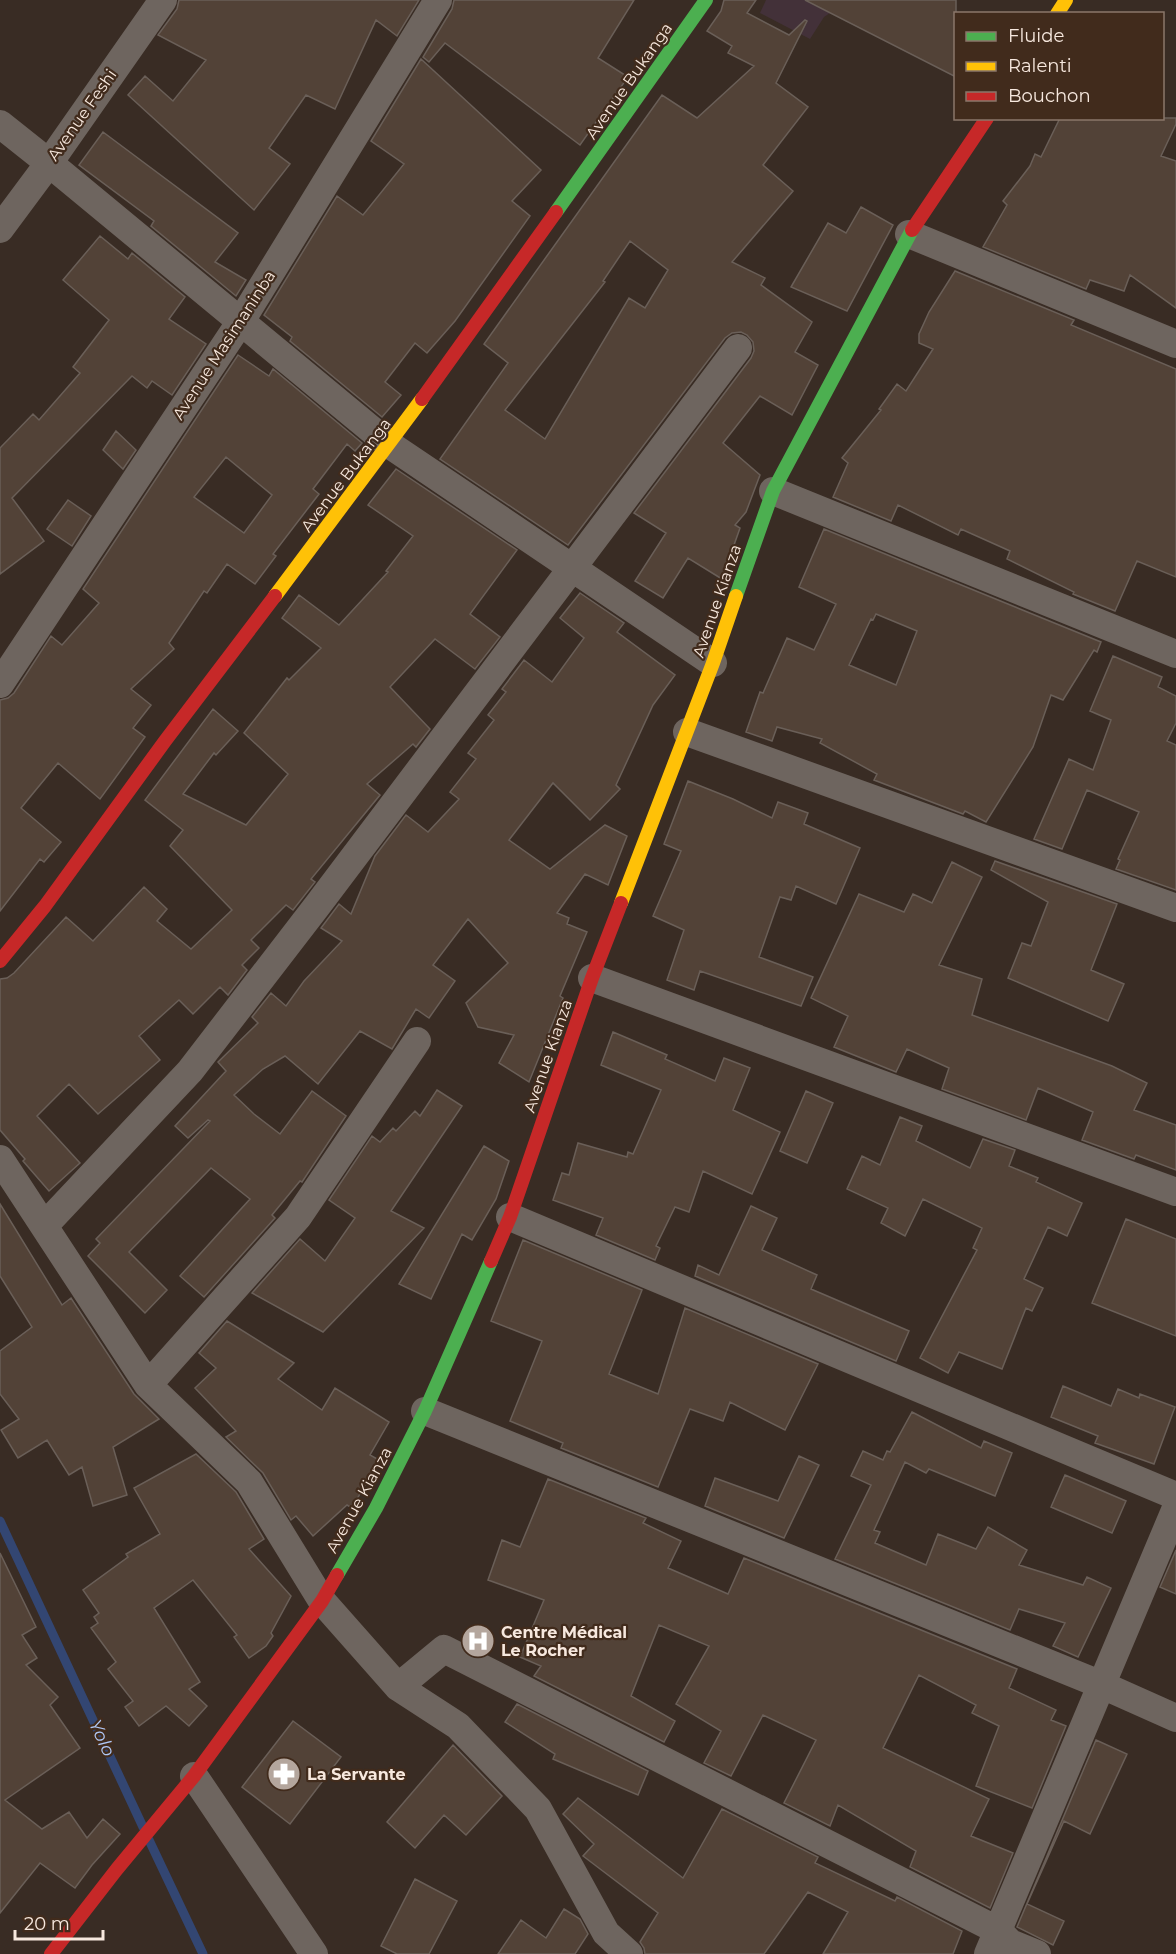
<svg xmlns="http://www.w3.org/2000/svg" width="1176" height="1954" font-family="Montserrat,sans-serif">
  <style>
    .medical { fill: #433139 }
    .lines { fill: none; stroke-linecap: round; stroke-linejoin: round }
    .stream { stroke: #334672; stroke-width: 9 }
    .building { fill: #524237; stroke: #6a5f58; stroke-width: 1.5; fill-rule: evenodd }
    .street { stroke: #6e655f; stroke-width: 28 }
    .fast { stroke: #4caf50; stroke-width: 14 }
    .slow { stroke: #ffc107; stroke-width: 14 }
    .jam { stroke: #c62828; stroke-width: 14 }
    .labels { text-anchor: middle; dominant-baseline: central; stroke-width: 4.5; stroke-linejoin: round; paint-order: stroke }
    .street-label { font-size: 16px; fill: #f7e8de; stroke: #412b1c }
    .poi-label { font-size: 16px; font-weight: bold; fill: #f7e8de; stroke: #412b1c; text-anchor: start }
    .water-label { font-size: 18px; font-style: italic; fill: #afc7f5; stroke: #412b1c }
  </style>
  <rect width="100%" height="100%" fill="#392c24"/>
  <path class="medical" d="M766,0H806L830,13L824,17L810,39L760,13Z"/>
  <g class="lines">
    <path class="stream" d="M0,1521L143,1827
      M149,1840L203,1954"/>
  </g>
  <path class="building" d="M179,0H419L397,36L376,20L335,109L306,95L269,148L290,164L254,210L128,95L145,76L173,101L206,60L158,35L177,9Z
    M454,0H634L598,58L628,77L580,145L445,43L429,62L423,57L452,9Z
    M724,0H756L747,13L789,35L805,20L807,21L776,83L808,107L763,165L793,191L732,262L765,278L761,285L812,322L795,352L818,365L792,415L760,396L723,443L760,475L746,512L735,525L740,528L722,579L688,558L663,598L635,581L666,533L634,513L751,358L754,351L753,342L747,335L741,332L732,333L725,338L568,545L440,459L508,363L484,344L662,95L697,118L754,66L728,53L732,46L707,31L721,11ZM630,241L668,270L645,308L629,298L545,439L505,410L605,282L603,281Z
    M805,0H956V77Z
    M421,59L541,170L512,201L530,216L455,321L427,353L415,343L385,382L401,395L382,417L290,341L292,337L264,315L337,196L363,215L404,164L371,141Z
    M1060,118H1176V124L1161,156L1176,161V308L1130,275L1124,291L1090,280L1086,289L983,247L1007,205L1003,201L1030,166L1035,154L1041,157Z
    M103,132L238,233L215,262L246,280L236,296L151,226L154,221L79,165Z
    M861,207L893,225L847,311L791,287L828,223L846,233Z
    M100,236L128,259L132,253L185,297L169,319L206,344L172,395L152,381L147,388L132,376L12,498L44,541L0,574V448L33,414L39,420L80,373L73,367L109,320L63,280Z
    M955,271L1074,320L1071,325L1176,369V577L1137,561L1115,611L1073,594L1074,592L1007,559L1010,551L961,529L958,535L898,505L891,521L833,497L848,463L842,458L881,410L879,409L897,384L906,391L933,349L919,343V334L929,312Z
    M238,355L269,376L273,369L362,443L355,451L347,444L313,489L319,494L273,554L276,556L255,584L227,564L207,593L204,591L169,643L174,649L131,689L151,705L133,728L145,737L100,799L58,763L21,808L61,842L44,862L40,859L0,911V700L8,698L14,693L51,636L62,645L99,603L83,589ZM226,457L272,495L244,533L194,497Z
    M116,431L136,450L123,469L103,450Z
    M396,469L517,550L470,614L500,637L475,669L435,639L390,687L430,729L416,747L413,744L367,784L380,795L311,879L315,882L293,910L286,905L251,940L259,948L242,965L247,970L228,995L220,987L193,1014L179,1000L139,1036L160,1060L98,1114L69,1084L37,1116L80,1163L49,1191L23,1161L25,1159L0,1130V979L7,978L14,973L66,917L93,941L144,887L167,909L157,921L191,949L232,910L170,846L183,830L145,800L213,709L238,731L216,755L214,753L183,794L246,825L288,774L244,733L287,678L289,680L321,648L282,618L299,595L339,625L388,572L386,571L413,536L368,505Z
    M68,500L91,516L72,546L47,529Z
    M824,529L1101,642L1097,652L1094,650L1063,700L1051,695L1033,747L986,822L965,811L963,814L874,780L877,774L820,743L822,739L777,727L772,741L746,732L760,692L763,693L787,638L814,650L836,604L799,587ZM876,614L917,631L896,685L849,665L871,619L873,620Z
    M580,593L624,623L617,632L675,675L653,705L616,785L620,789L590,820L553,783L509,840L550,869L605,825L627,836L608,885L585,874L557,913L569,918L567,924L587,932L560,996L563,998L529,1082L499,1063L514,1035L478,1027L466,1003L508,963L468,919L433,965L455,981L429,1018L416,1009L392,1049L360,1031L318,1084L285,1056L263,1069L234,1095L254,1114L280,1134L312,1091L346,1116L302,1182L300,1181L272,1215L275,1218L204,1297L180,1276L250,1199L211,1168L129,1252L167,1290L145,1313L88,1256L100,1243L96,1239L210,1121L208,1120L188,1138L175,1126L226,1071L218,1062L258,1023L252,1017L271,993L286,1006L304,981L342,941L321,928L339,904L351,914L375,856L406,815L428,832L459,799L450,792L476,759L468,753L494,720L488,715L506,692L502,689L524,660L552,682L584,638L560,618Z
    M1113,656L1162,677L1158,687L1176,696V723L1167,741L1176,745V890L1116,869L1120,860L1118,859L1139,812L1087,790L1062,849L1034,839L1069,759L1093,770L1111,720L1090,711Z
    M688,781L733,799L772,818L778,802L808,813L804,824L860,848L836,904L796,886L791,900L780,897L759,957L813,977L801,1006L700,971L694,990L667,980L684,930L653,916L681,851L664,844Z
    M995,861L1117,904L1091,970L1124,984L1108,1021L1008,978L1022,943L1031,946L1048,902L991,870Z
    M952,862L982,877L939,965L982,979L972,1015L1112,1066L1147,1083L1134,1110L1176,1125V1170L1136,1155L1134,1159L1082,1140L1093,1112L1038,1088L1026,1120L942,1089L949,1068L907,1049L896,1072L834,1047L848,1016L811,998L859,894L904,912L913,894L932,903Z
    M613,1032L667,1055L665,1059L715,1081L724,1058L750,1068L733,1110L780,1132L752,1194L703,1171L689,1212L675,1207L656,1246L660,1248L655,1260L596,1235L603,1218L553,1200L562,1173L569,1175L578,1143L627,1157L628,1152L633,1154L661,1090L601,1065Z
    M437,1090L462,1106L391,1211L424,1228L323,1332L252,1293L300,1239L325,1261L355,1218L329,1200L372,1136L380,1142L393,1128L396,1131L415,1111L420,1116Z
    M806,1091L833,1103L807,1163L780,1151Z
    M900,1117L922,1126L916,1141L970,1168L983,1139L1015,1150L1009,1166L1038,1178L1036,1182L1082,1203L1067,1236L1048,1227L1024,1279L1043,1288L1032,1311L1026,1308L1002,1369L959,1352L948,1373L920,1358L977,1250L973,1248L982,1228L923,1199L905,1236L881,1223L888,1208L847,1189L862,1156L880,1165Z
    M484,1146L509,1161L496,1199L472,1240L462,1234L431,1299L399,1284Z
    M0,1204L62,1305L71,1298L134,1394L159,1419L113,1447L127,1495L93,1506L82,1467L69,1475L47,1440L18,1458L1,1430L19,1419L0,1394V1351L32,1327L0,1276Z
    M751,1206L777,1218L762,1250L817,1275L811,1289L909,1331L896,1361L695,1276L698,1265L719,1275Z
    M1126,1219L1176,1239V1336L1092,1303Z
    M523,1240L642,1290L609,1374L658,1394L685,1308L818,1364L785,1430L730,1402L723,1421L690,1409L658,1487L561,1448L563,1443L510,1421L542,1341L491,1321Z
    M227,1321L294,1363L278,1379L322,1410L335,1388L389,1422L370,1455L379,1460L352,1508L347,1505L313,1536L296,1516L291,1520L263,1473L226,1437L236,1431L195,1388L216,1368L199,1353Z
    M1063,1386L1111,1406L1118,1389L1139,1398L1140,1394L1175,1407L1154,1464L1095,1443L1098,1436L1051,1417Z
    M912,1412L981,1448L984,1441L1012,1453L995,1496L929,1469L926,1473L905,1462L874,1530L880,1532L875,1543L926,1565L938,1534L976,1549L988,1527L1027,1550L1019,1565L1083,1585L1087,1577L1111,1588L1078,1657L1053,1646L1065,1623L1019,1609L1010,1630L835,1559L871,1485L851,1476L863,1451L883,1460L887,1451L890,1452Z
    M196,1454L236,1492L264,1539L249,1549L291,1596L271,1633L273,1636L266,1646L249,1658L234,1637L237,1635L193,1580L154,1608L200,1682L189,1689L207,1706L189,1726L166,1706L139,1726L125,1707L133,1701L108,1669L116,1662L91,1628L98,1623L94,1617L99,1613L83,1590L128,1557L126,1554L160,1534L134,1488Z
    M799,1456L819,1465L784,1538L705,1506L715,1478L778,1501Z
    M1065,1475L1126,1501L1112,1533L1051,1507Z
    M548,1479L646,1518L643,1523L681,1541L668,1568L728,1594L744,1558L1017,1669L1009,1688L1056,1710L1051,1720L1066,1726L1032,1808L976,1786L999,1726L972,1713L976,1705L919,1675L883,1748L989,1799L971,1836L1013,1853L990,1908L910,1867L916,1851L838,1805L830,1826L784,1803L816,1740L763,1715L731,1776L704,1763L721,1731L676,1704L709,1646L659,1625L631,1696L675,1721L664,1742L534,1676L541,1666L520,1657L544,1600L488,1580L502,1540L520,1547Z
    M1176,1550V1594L1160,1587Z
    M0,1553L36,1627L22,1635L37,1658L26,1665L58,1697L50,1705L80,1748L5,1800L42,1829L69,1812L87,1838L103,1819L120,1834L92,1865L75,1888L40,1863L0,1913Z
    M517,1704L648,1771L638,1795L553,1759L555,1754L505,1722Z
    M293,1721L341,1757L290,1824L242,1787Z
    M1096,1740L1127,1754L1090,1834L1064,1821L1027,1904L1064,1921L1053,1945L1017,1927Z
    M453,1745L502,1796L466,1835L444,1815L415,1848L387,1822Z
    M578,1798L683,1878L722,1809L818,1857L815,1863L895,1901L897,1897L962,1931L953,1954H823L848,1912L808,1892L764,1954H645L644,1948L640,1942L658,1913L583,1856L594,1844L563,1814Z
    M415,1879L457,1901L429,1954H397L381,1946Z
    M564,1909L580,1919L588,1934L575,1954H498L521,1920L546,1938Z"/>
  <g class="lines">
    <path class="street" d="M0,124L49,163L390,445L713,663
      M0,229L49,163L163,0
      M909,234L1176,344
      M773,491L1176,654
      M0,684L241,321L438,0
      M687,732L1176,908
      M592,978L1176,1192
      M0,1159L148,1385L249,1482L322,1601L398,1687L458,1726L538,1809L606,1933L629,1954
      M510,1217L1176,1496
      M45,1225L190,1071L317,906L738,348
      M148,1385L298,1217L417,1041
      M425,1411L1102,1685L1176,1718
      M398,1687L444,1649L999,1931L1010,1943L1037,1954
      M194,1776L314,1954
      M988,1954L1176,1508"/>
    <path class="fast" d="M556,212L706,0
      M736,596L773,491L912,230
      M337,1575L376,1508L425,1411L491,1261"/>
    <path class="slow" d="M1057,14L1066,0
      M275,596L422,399
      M621,903L713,663L736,596"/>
    <path class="jam" d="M912,230L987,118
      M422,399L556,212
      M0,961L45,906L165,741L275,596
      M491,1261L510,1217L592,978L621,903
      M51,1954L117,1869L194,1776L322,1601L337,1575"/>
  </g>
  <defs>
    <g id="hospital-disc" transform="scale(1.725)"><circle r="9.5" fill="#b4a69d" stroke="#412b1c"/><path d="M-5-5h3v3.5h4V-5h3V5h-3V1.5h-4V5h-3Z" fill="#fff"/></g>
    <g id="pharmacy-disc" transform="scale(1.725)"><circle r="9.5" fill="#b4a69d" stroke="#412b1c"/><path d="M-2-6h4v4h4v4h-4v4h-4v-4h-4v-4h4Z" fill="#fff"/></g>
  </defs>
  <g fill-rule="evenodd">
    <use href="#hospital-disc" x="478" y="1641"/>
    <use href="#pharmacy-disc" x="284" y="1774"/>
  </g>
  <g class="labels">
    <g class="street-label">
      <text transform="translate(629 81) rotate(-55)">Avenue Bukanga</text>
      <text transform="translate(82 115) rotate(-55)">Avenue Feshi</text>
      <text transform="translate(224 345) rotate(-57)">Avenue Masimaninba</text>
      <text transform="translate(346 475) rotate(-53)">Avenue Bukanga</text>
      <text transform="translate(717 601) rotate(-71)">Avenue Kianza</text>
      <text transform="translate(548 1056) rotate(-71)">Avenue Kianza</text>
      <text transform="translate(359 1500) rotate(-61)">Avenue Kianza</text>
    </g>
    <g class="poi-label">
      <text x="501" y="1632">Centre Médical<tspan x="501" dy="18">Le Rocher</tspan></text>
      <text x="307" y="1774">La Servante</text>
    </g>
    <g class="water-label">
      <text transform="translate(102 1738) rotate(65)">Yolo</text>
    </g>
  </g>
  <rect x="954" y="12" width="210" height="108" fill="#412b1c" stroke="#8a776a" stroke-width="1.5"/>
  <rect x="966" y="32" width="30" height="9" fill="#4caf50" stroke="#8a776a" stroke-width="1.5"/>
  <text x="1008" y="42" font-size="18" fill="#f7e8de">Fluide</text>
  <rect x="966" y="62" width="30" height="9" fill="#ffc107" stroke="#8a776a" stroke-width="1.5"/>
  <text x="1008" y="72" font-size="18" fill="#f7e8de">Ralenti</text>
  <rect x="966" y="92" width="30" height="9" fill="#c62828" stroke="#8a776a" stroke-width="1.5"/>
  <text x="1008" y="102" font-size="18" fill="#f7e8de">Bouchon</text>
  <path d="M15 1930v9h88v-9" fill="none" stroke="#f7e8de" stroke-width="3"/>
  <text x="24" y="1930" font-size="18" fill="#f7e8de" stroke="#412b1c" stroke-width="4.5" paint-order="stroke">20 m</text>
</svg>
